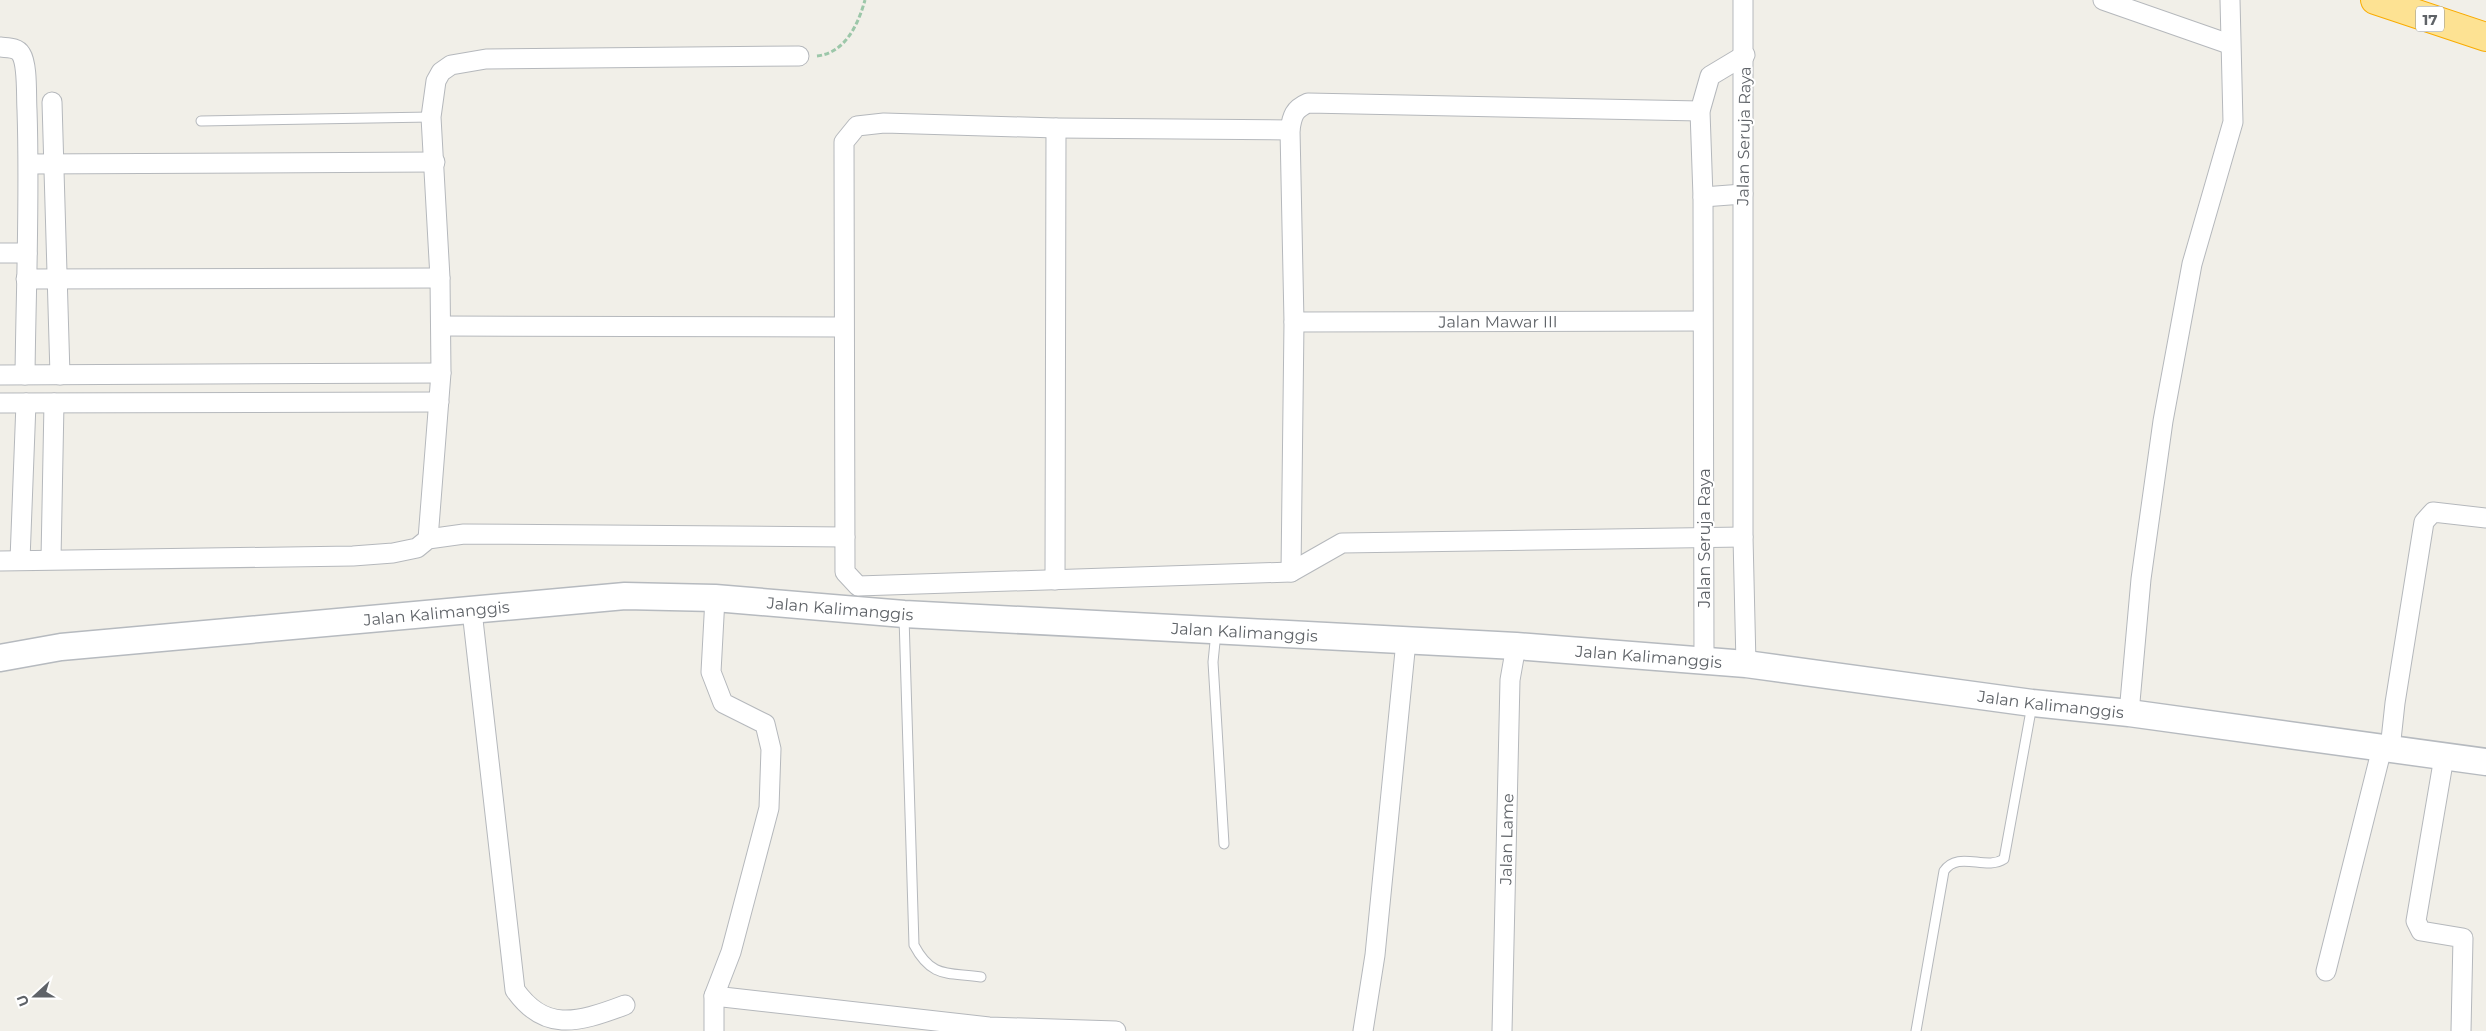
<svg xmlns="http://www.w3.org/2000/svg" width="2486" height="1031" font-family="Montserrat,sans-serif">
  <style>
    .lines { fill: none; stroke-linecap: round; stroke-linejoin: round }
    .service-casing { stroke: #b5b8bc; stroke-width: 11 }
    .minor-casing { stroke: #b5b8bc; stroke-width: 21 }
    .secondary-casing { stroke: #b6babf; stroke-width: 29 }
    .motorway-casing { stroke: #f9ab00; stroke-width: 30 }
    .path { stroke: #9cc7a9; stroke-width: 3; stroke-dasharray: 5 2.5; stroke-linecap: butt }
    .service { stroke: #fff; stroke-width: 9 }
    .minor { stroke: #fff; stroke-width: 19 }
    .secondary { stroke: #fff; stroke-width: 26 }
    .motorway { stroke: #fde293; stroke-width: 28 }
    .labels { text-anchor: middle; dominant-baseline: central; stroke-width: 4; stroke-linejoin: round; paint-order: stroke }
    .shield { fill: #fff; stroke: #8f9295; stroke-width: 1 }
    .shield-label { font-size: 15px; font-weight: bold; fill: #5f6368 }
    .street-label { font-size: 16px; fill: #5f6368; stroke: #fff }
  </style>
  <rect width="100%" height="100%" fill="#f1efe8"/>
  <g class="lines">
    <g class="service-casing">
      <path id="service" d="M201,121L431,117
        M904,617L914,945C932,979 948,972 981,977
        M1216,632L1213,662L1224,844
        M1916,1031L1944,871C1958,850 1986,871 2004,859L2032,705"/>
    </g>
    <g class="minor-casing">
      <g id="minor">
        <path d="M1743,0V537L1746,664"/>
        <path d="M2103,0L2229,44"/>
        <path d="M0,47C7,48 17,47 21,54C28,65 26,96 27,110C30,198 26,287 25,375"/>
        <path d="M52,102L60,375"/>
        <path d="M1290,130L1056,128L884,123L857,126L844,142L845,572L858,586L1291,572L1342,543L1743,537"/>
        <path d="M29,164L435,162"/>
        <path d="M1703,197L1743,194"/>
        <path d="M0,253H27"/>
        <path d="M26,279L440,278"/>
        <path id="s1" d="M1294,322L1702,321"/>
        <path d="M441,326L843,327"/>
        <path d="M0,375L441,373"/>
        <path d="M0,403L439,402"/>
        <path d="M428,539L441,373L440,278L431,117L436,81L441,72L451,65L486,59L799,56"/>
        <path d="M51,559L54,403"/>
        <path d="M20,560L26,403"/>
        <path d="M0,561L353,556L393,553L417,548L428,539L464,534L845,537"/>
        <path d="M1291,572L1294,322L1290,130C1292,116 1294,109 1308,103L1700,111"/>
        <path d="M1055,580L1056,128"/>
        <path d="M472,611L515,990C544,1031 575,1024 625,1005"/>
        <path d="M1704,661L1703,197L1700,111L1710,76L1745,55"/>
        <path d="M2129,713L2141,579L2163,421L2192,264L2233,122L2230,0"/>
        <path d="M2390,749L2395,703L2424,522L2433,512L2486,518"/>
        <path d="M2444,757L2416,921L2421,931L2463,938L2461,1031"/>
        <path d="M2326,971L2382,748"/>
        <path d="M714,996L989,1027L1116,1031"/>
        <path d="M714,1031V996L731,952L769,808L771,749L765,724L723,703L711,672L715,598"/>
        <path d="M1363,1031L1375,955L1406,641"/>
        <path id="s2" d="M1502,1031L1510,680L1516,646"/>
      </g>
    </g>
    <g class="secondary-casing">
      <g id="secondary">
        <path id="s3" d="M0,658L61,647L625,596L715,598L904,614L1516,646L1746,664L2032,703L2129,713L2486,762"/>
      </g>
    </g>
    <g class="motorway-casing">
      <path id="motorway" d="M2375,0L2486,37"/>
    </g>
    <path class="path" d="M817,56C845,53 858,25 865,0"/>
    <use href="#service" class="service"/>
    <use href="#minor" class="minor"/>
    <use href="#secondary" class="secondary"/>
    <use href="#motorway" class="motorway"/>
  </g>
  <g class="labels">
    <rect class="shield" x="2416" y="6.5" width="28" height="25" rx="4"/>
    <g class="shield-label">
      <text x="2430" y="19">17</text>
    </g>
    <g class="street-label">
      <text transform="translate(1744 136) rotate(-89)">Jalan Seruja Raya</text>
      <text stroke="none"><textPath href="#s1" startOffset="204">Jalan Mawar III</textPath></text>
      <text transform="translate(1704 538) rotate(-90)">Jalan Seruja Raya</text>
      <text stroke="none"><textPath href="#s3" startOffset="844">Jalan Kalimanggis</textPath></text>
      <text stroke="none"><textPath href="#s3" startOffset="439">Jalan Kalimanggis</textPath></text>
      <text stroke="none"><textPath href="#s3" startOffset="1249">Jalan Kalimanggis</textPath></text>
      <text stroke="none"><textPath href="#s3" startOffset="1654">Jalan Kalimanggis</textPath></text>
      <text stroke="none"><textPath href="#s3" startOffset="2059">Jalan Kalimanggis</textPath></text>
      <text stroke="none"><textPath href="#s2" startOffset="192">Jalan Lame</textPath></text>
    </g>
  </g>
  <g transform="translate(35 996) rotate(249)" stroke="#ffffff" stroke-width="4" paint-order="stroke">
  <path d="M0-4L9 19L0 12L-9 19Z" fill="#5f6368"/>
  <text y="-8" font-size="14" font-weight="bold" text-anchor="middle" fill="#5f6368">U</text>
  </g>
</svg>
